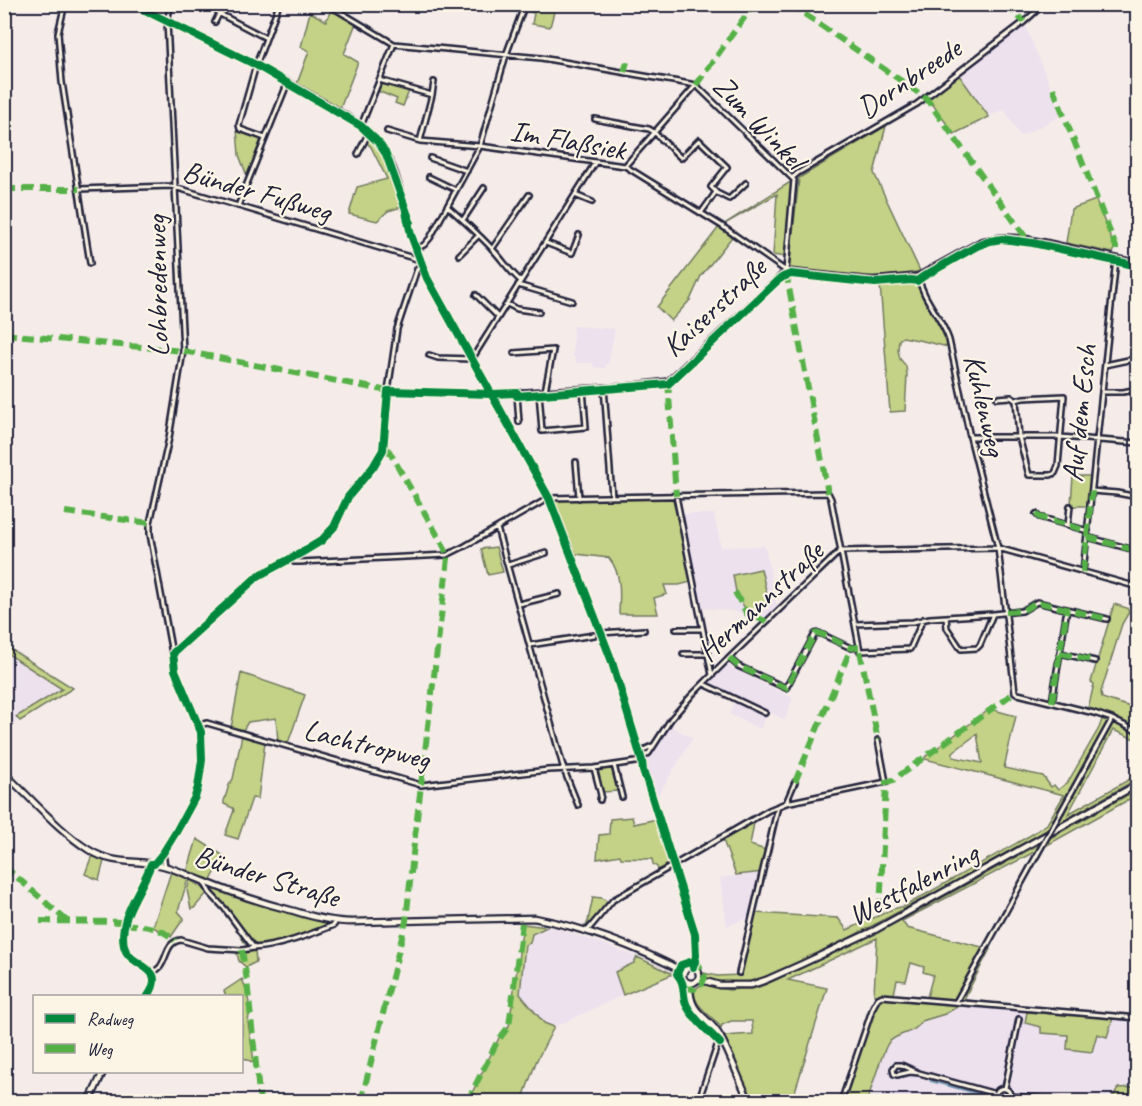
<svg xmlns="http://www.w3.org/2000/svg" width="1142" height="1106" font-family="Caveat,sans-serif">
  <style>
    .built { fill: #ede1ee }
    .green { fill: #c3d286; stroke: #727a60; stroke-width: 1.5; fill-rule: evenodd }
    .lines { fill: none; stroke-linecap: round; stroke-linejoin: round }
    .stream { stroke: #6691ab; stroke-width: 1.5 }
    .street-casing { stroke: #22223b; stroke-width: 8 }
    .secondary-casing { stroke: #22223b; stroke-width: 9 }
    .street { stroke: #fcf5e5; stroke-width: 3 }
    .secondary { stroke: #fcf5e5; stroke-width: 4.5 }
    .street-bridge-casing { stroke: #22223b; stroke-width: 8; stroke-linecap: butt }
    .street-bridge { stroke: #fcf5e5; stroke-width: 3 }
    .quiet { stroke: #55b146; stroke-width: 6; stroke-dasharray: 12 6; stroke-linecap: butt }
    .cycleway-casing { stroke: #fcf5e5; stroke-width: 11 }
    .cycleway { stroke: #00873e; stroke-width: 8 }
    .labels { text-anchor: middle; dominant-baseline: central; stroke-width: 4.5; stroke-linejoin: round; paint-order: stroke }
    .street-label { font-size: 30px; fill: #22223b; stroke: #fcf5e5 }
  </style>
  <rect width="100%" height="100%" fill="#f5ece9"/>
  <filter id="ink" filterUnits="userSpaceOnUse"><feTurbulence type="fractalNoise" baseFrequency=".0167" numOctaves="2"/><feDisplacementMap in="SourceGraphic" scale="12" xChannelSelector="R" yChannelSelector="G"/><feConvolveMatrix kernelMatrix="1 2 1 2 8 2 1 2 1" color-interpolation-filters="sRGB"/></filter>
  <g filter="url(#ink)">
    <path class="built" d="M1022,27H1026L1062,115L1022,136L1019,135L1004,109L954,134L928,98Z
      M573,326L615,329L609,362L608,364H606L605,368L594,367L592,363H576L575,357H573Z
      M683,514H714L721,547L765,546L777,607L763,620L732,611L701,608L688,548L690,547Z
      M5,652L63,689L16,717L18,721L5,729Z
      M727,663L733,669L793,698L785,720L769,712L760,729L729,714L735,700L703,687Z
      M669,725L693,738L657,797L650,799L636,755L638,751L654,745Z
      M761,871L750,917L727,926L720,878Z
      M547,927L556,928L603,944L637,957L634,963L615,972L623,995L554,1027L544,1023L520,994L525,945L531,934Z
      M961,1005L1017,1010L1137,1019V1087L1118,1088L1110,1101L1045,1102L1018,1099L1014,1102H867L883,1054L889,1042L919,1027L921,1021L945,1014Z"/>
    <path class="green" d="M527,5H546L555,8L550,27L532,24L534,13L525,11Z
      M332,8L356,23L344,54L358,62L340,109L297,84L309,51L301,47L310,12L326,21Z
      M959,75L989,117L954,134L928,98Z
      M381,84L409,91L403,106L395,103L397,99L378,91Z
      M886,126L874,173L920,271C875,282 834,273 789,268L799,178Z
      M237,130L259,137L261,139L247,176L239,155Z
      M369,135C389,156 394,180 402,207L388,211L377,221L349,214L357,187L387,179L371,147L366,142Z
      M792,181L785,257L773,255L777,194L723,225Z
      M1096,200L1115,249L1113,253L1066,243L1071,209Z
      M719,227L732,237L701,276L690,300L671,321L657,307Z
      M911,281L917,283L945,334L948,347L923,341L903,337L899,340L898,350L900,359L906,366L907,375L905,411L890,412L880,284Z
      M1073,476H1089L1090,477L1087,506H1071V504Z
      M673,499L691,582L679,585H664L667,594L654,598L658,614H619C620,594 622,574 609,558L576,554L553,500Z
      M496,547L503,572L488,575L481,549Z
      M761,569L769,603L753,616L748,614L736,592L733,575Z
      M1114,604L1127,608L1129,612L1122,624L1101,692L1102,698L1137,709V727L1136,729L1106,714L1088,709L1094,684L1091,682Z
      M5,646L12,650L73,688L20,721L16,717L62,689L5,652Z
      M241,673L305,695L288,743L278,741L276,718L248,722L243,730L231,728Z
      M990,709L1016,716L1004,768L1043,776L1051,787L1054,785L1058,790L1068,782L1099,728L1103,717L1137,733V740L1113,730L1068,814L1137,775V779L949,885L851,937L783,970L762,978L743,983H723L706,978L704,973L717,976L741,975L755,913L838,918L847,930L893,909L905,906L1029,836L1047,824L1064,795L925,759V757ZM977,734L982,763L953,757V752Z
      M242,735L265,742L258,799L252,798L238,839L225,835L234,810L233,808L224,804V801L229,785L233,779Z
      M611,767L618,791L602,792L597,770Z
      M1137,790V795L1040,849L902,921L907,928L990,949L964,999L962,1004L945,1014L922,1021C915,1034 899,1032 889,1042C883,1048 871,1091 867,1101H843L876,1002L874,994L877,938L788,980L827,988L792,1101H755L743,1081L724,1036L753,1034L752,1021H731L722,1025L721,1028C716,1018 687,1002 696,989C702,979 720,990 730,990C733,990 736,989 739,989C743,989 748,989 752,989C764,986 776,980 786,975C908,922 1021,853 1137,790ZM911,963L924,967L923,972L933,975L926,1001L893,998L897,980L906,981Z
      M632,817L634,824L657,819L670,863L669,865L659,872L657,867L653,864L652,859L621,858L620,855L597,859L599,835L609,834L610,819Z
      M754,823L750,845L769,851L764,872L736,875L723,840Z
      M197,839L224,856L210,882L187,872Z
      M92,855L104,861L99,880L85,874Z
      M171,872L188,879L178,911L184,918L171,937L153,927Z
      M190,880L203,888L207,893L213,887L281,910L328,922L333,925L311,933L312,935L284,946L255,950L256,962L246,967L239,961L236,950L245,951L249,950C237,930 225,909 207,893L194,908L191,909L187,890Z
      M593,897L602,898L609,903L589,926L585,928L588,921Z
      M523,924L547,927L532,934L530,943L525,945L520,994L544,1023L554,1027L536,1062L522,1101H468L499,1038L509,1026Z
      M637,957L673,974L623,995L615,972L634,963Z
      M242,979C248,992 251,1008 248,1022L254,1061L252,1062L242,1057V996H226L224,991Z
      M1027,1012L1113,1018L1107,1037L1097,1034L1092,1052L1067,1049L1068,1035L1041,1033V1027L1025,1023Z
      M1137,1087V1101H1110L1118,1088Z"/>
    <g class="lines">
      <path class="stream" d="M930,1081L982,1095"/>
      <g class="street-casing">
        <path id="street" d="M65,4L58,33L62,82L90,263
          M327,4L394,44L541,58L696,85L794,180L786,271L722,226L625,166L480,146L420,141L387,131
          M220,14L266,38
          M215,22L224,4
          M379,80L432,95L420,141
          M432,95L434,82
          M595,119L649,129L654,132L681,158L699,140L727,167L711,187L716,192L701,213
          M361,126L394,44
          M265,138L240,129L239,125L256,65L279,4
          M358,154L369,132
          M430,158L467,171
          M625,166L696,85
          M429,177L456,190
          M792,178L798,173L917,104L1024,22L1044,4
          M79,189L171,186L420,260
          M717,193L729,199L746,183
          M575,195L592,202
          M238,206L288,82
          M447,206C464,221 481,236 496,253C504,262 511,273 521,281
          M463,220L484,188
          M546,243L572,253L579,235
          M416,249L424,245L430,238L480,146L506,55L525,4
          M492,249L529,195
          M459,255L478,236
          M918,276C923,300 942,318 949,340L970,437L998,548L1015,692L1018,694L1094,713L1112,719L1138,732
          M518,285L572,301
          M476,295L498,317
          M507,304L517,309L539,312
          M514,353L553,350L545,391
          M429,355L438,358L472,359L595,163
          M1105,365L1138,358
          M604,387L612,497
          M388,391L491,394L627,386L668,381L786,271L872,280L918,276L981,241L1002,237L1023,238L1044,242L1138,263
          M539,392L542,431L586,427L583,389
          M1102,392H1123L1138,389
          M517,394L519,422
          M1064,396L1058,466L1055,473L1051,475H1029L1019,437L1016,400L1023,398Z
          M997,398L1011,397L1015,400
          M970,437H1060L1138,443
          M576,462L579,498
          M1092,491L1117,493L1138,497
          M676,496L712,675
          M1036,514L1039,517L1088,531
          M1068,525L1070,506
          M497,528L564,770L578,805
          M1087,537L1138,551
          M291,559L294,562H300L447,555L465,546L549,498L828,493L831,499L860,651L910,649L923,619
          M508,565L546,553
          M1083,572L1116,259
          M519,604L559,594
          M946,617L947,628L961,649L977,648L980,645L993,614
          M855,624L913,622L930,618L993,614L1022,611L1037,602L1107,619
          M676,629H702
          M601,633L644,630
          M530,645L594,635
          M173,653L258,576L301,553L321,541L334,527L352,490L373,467L380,457L384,445L388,391L397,329L417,269L421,264
          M1060,653L1095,661
          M683,654H708
          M729,658L738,666L786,688L815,634L819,633L851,648L859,647
          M704,684L765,713
          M1052,702L1067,609
          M199,725L207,723L421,785L548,770L594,768L642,761
          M639,752L652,746
          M641,759L649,753L671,719L692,695L729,658L840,551L998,548L1138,587
          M614,765L622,797
          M594,768L601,795L600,800
          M786,803L795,782
          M1062,810L1112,719
          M163,853L165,866
          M155,864L163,853L176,832L195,797L198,787L201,773L202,744L201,732L175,670L150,534V523L169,438L183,351L167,21L171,4
          M204,882L210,893L225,909L254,948C281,946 309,935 334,925L336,921
          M587,931L613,900L769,810L786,803L886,782L878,740
          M153,973C155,971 158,969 160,967C168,956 166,942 181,940L208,948L242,950L254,948
          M739,973L778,806
          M956,1002L1037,855
          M919,1073L910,1072L897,1075L894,1074L893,1069L896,1065H901L919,1073L996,1094
          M1005,1088L1019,1019
          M1011,1096L1071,1102
          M698,1102L717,1046L723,1041
          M841,1102L873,1007L878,998L882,996L1138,1018
          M998,1102C988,1084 1018,1084 1008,1102"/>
      </g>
      <g class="secondary-casing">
        <path id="secondary" d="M132,4C195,34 257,64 317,99C337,111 361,122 377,141C394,161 399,188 406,213
          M406,212L411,235L427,278L549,498L611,659L642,761L643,771L647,781L695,934L696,956L693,967
          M4,773C30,797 60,832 89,850C115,866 137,859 164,866C178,870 190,876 203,881C232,893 263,903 294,911C313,917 333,922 352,922L534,918C586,928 637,947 684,972
          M683 975a8 8 0 1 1 16 0a8 8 0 1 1-16 0Z
          M698,979L719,985H751L766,980L802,964L875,930L1138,784
          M690,984C689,1017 709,1014 721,1038C732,1058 739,1081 750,1102
          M148,996C169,964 129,969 124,946C118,916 142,891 151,864
          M89,1102L103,1072"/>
      </g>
      <use href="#street" class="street"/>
      <use href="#secondary" class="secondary"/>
      <g class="street-bridge-casing">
        <path id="street-bridge" d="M1037,855L1062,810"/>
      </g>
      <use href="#street-bridge" class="street-bridge"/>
      <path class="quiet" d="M790,4L926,98L1024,235L1023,238
        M1006,4L1024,22
        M624,72L627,62
        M696,85L754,4
        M1053,88L1116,247V259
        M4,189H79
        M786,272L828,493
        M4,334L183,351L388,391
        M668,381L676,496
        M65,512L150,523
        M1036,514L1039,517L1088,531
        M1087,537L1138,551
        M1083,572L1092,491
        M735,592L747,614L763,620L766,622
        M1006,612L1022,611L1037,602L1107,619
        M860,651L878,740
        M1060,653L1095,661
        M729,658L738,666L786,688L815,634L819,633L851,648L859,647
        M1052,702L1067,609
        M795,782L851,648
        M4,866L67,921
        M880,911L886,782L893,780L1015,692
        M40,921L125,922
        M124,924C143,926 161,926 175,941
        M242,950L247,981L260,1102
        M684,988L694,989L696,987L702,984L705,977L698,963L694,962
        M361,1102L406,921L414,844L448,558L445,549L442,543L389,451L384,445
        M467,1102L497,1042L509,1026L522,923"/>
      <g class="cycleway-casing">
        <path id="cycleway" d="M132,4L256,65L361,126L378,142L386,154L410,221
          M406,212L411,235L427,278L549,498L611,659L642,761L643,771L647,781L695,934L696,956L693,967
          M695,962H690L681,965L677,974C687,986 681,994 687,1006C693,1019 710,1032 720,1043
          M148,996C169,964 129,969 124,946C118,916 142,891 151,864H154L163,853L176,832L195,797L198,787L202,760L201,732L175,670L173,653L258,576L301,553L321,541L334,527L348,497L373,467L383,450L388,391L491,394L517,393V396L668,384L777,281L783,277L791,274L875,283L911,280L917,281L924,276L977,246L990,241L1002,239L1033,243L1138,266"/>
      </g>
      <use href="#cycleway" class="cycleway"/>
    </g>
  </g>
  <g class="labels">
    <g class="street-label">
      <text transform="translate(909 78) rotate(-34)">Dornbreede</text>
      <text transform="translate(759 122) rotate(46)">Zum Winkel</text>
      <text transform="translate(568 140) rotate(10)">Im Flaßsiek</text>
      <text transform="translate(257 191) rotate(16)">Bünder Fußweg</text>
      <text transform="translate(157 286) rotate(-91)">Lohbredenweg</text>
      <text transform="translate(714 307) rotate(-43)">Kaiserstraße</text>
      <text transform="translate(985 405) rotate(77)">Kuhlenweg</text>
      <text transform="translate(1079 413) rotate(-84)">Auf dem Esch</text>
      <text transform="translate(760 601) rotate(-43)">Hermannstraße</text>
      <text transform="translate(367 744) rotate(14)">Lachtropweg</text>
      <text transform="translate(267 876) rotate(17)">Bünder Straße</text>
      <text transform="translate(913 884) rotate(-28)">Westfalenring</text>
    </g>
  </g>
  <rect width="1142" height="1106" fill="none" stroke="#fcf5e5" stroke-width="24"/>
  <rect x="12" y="12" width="1118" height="1082" fill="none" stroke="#22223b" stroke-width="2" filter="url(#ink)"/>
  <rect x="33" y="995" width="210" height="78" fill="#fcf5e5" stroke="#a5a1a1" stroke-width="1.5"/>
  <rect x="45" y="1014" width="30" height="9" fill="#00873e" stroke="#a5a1a1" stroke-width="1.5"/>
  <text x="87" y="1025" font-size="18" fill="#22223b">Radweg</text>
  <rect x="45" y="1044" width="30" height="9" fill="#55b146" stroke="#a5a1a1" stroke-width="1.5"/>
  <text x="87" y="1055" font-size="18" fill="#22223b">Weg</text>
</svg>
